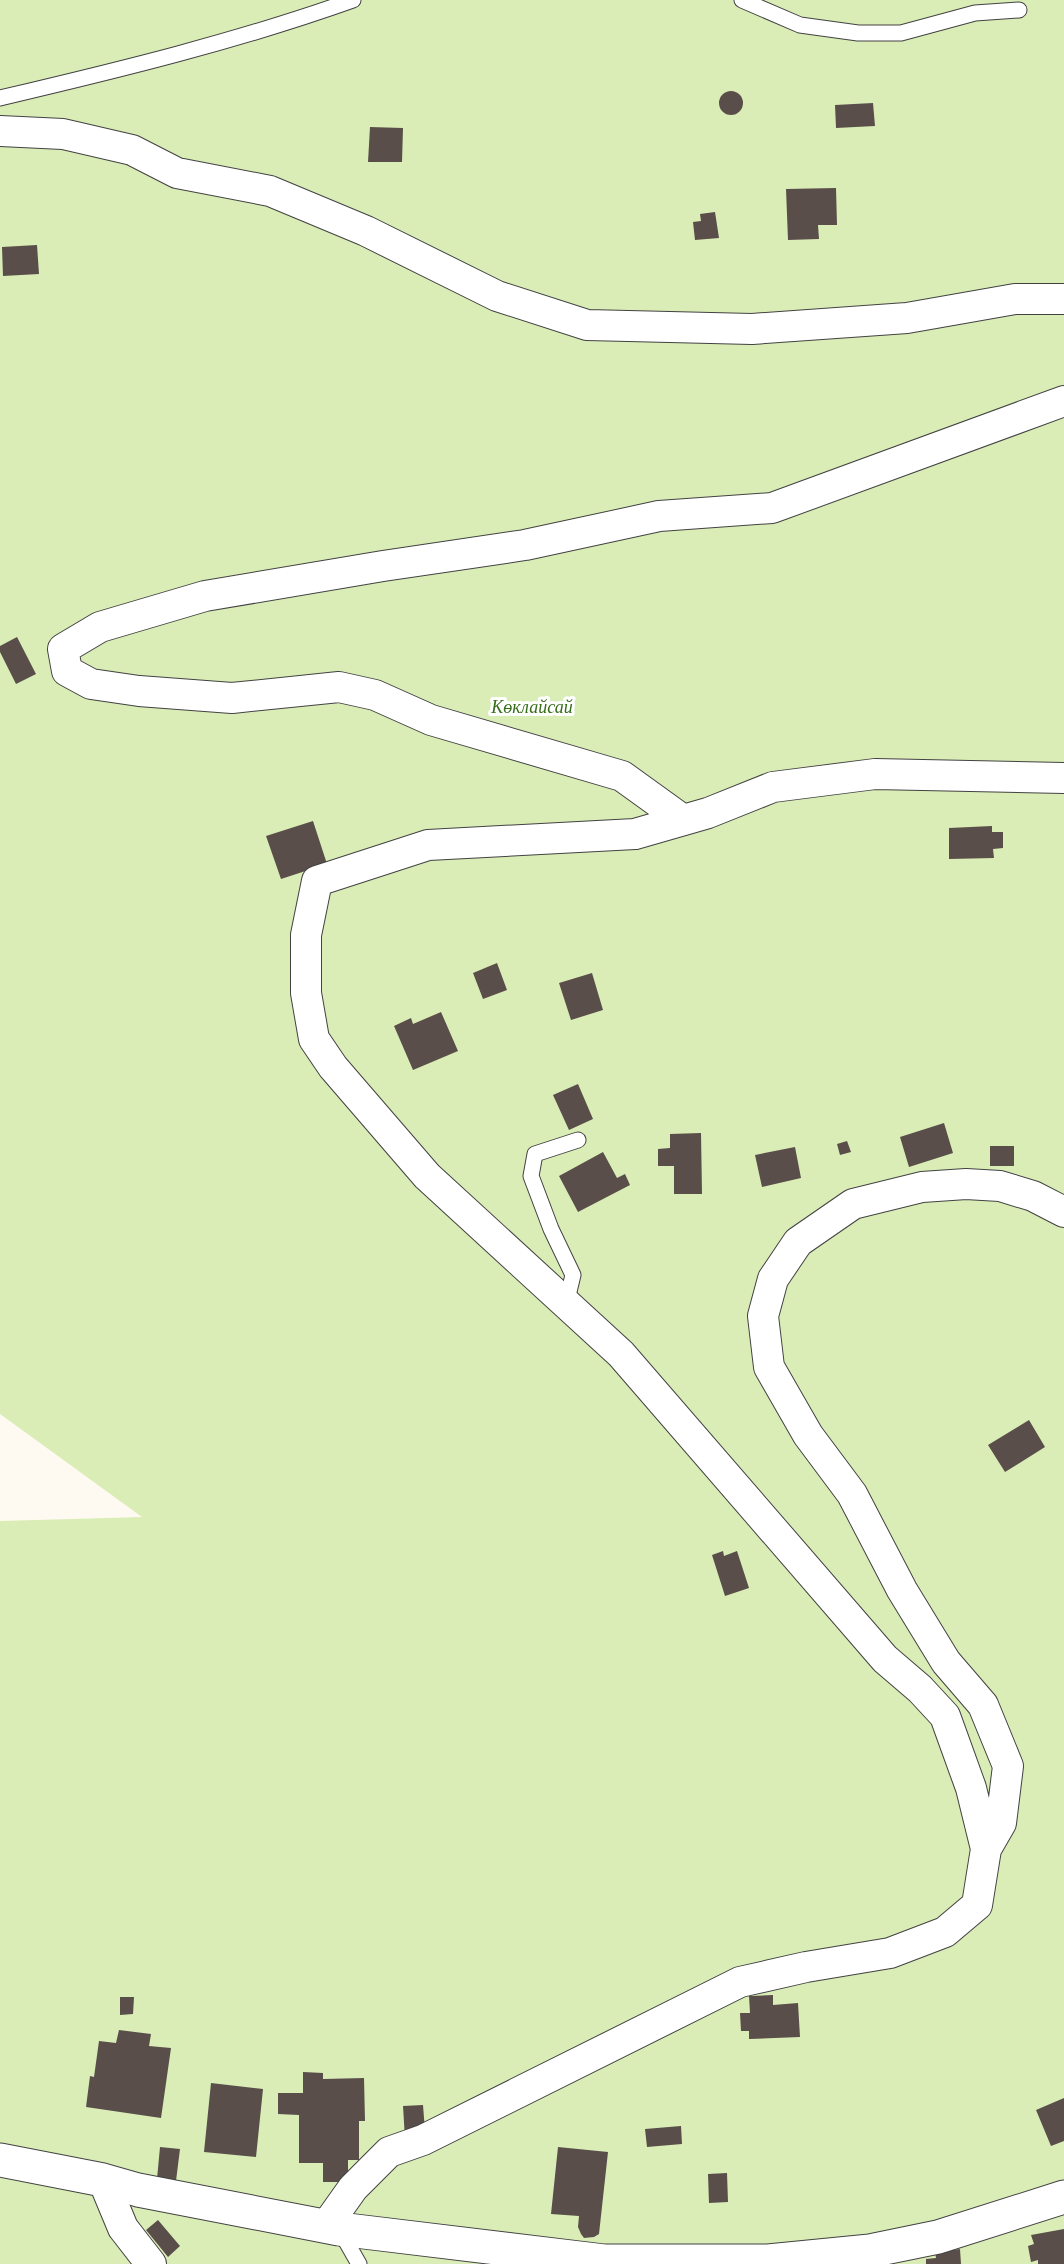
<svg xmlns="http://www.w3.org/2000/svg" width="1064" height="2264" font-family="'Times New Roman',serif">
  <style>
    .green { fill: #daedb7 }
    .building { fill: #594e4a }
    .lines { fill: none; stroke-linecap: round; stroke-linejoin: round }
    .service-casing { stroke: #424242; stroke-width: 17 }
    .minor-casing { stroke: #424242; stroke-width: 32 }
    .tertiary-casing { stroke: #424242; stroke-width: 35 }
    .service { stroke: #fff; stroke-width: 15 }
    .minor { stroke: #fff; stroke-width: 30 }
    .tertiary { stroke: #fff; stroke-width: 33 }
    .labels { text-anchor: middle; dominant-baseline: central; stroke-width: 6; stroke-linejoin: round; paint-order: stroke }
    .park-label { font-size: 18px; font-style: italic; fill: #366d19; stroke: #fff }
  </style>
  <rect width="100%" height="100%" fill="#fffaf1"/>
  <path class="green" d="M0,0H1064V2264H0V1521L142,1517L0,1414Z"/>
  <path class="building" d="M719 103a12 12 0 1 1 24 0a12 12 0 1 1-24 0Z
    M873,103L875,126L836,128L835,105Z
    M370,127L403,128L402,162H368Z
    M836,188L837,225H818L819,239L788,240L786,189Z
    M715,212L719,238L695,240L693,222L701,221L700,214Z
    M37,245L39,274L3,276L2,247Z
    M17,637L36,674L16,684L0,652V646Z
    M313,821L327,864L281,879L266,836Z
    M992,826V832H1003V848L993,849L994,858L949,859V828Z
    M497,963L507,990L483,999L473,973Z
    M592,973L603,1010L571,1020L559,983Z
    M441,1012L458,1051L413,1070L394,1026L411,1018L413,1024Z
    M578,1084L593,1119L569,1130L553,1095Z
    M944,1123L953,1153L909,1167L900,1137Z
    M701,1133L702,1194H674V1166H658V1149L670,1148V1134Z
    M847,1141L851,1152L840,1155L837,1144Z
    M990,1146H1014V1166H990Z
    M795,1147L801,1178L762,1187L755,1155Z
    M603,1152L617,1178L625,1174L630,1185L578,1212L559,1176Z
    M1029,1420L1045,1447L1005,1472L988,1445Z
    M723,1551L724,1556L737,1551L749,1588L725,1596L712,1555Z
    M773,1995V2005L798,2003L800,2037L749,2039V2031H741L740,2013H750L749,1996Z
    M120,1997H134L133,2014L120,2015Z
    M119,2030L151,2034L149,2046L171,2048L161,2118L86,2107L90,2076L94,2077L99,2041L116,2043Z
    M303,2072L323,2073V2079L364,2078L365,2121H359V2160H348V2182H323V2163H299V2115L278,2114V2093H303Z
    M211,2083L263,2089L256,2157L204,2152Z
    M1064,2098V2141L1051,2146L1036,2110Z
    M423,2105L425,2131L405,2139L403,2106Z
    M681,2126L682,2144L647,2147L645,2129Z
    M160,2147L180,2149L176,2181L157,2179Z
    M558,2147L608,2152L599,2234L594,2237L584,2238L581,2234L578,2227L579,2216L551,2214Z
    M727,2173L728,2202L709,2203L708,2174Z
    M158,2220L180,2246L168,2257L146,2230Z
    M1064,2229V2264H1038V2260L1031,2262L1028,2246L1034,2244L1031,2235Z
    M960,2249L961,2264H926V2259L936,2258L935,2252Z"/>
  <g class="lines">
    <g class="service-casing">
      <path id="service" d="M742,0L800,25L858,33H901L975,13L1019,10
        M0,98C119,70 238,41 353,0
        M566,1304L573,1275L551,1229L531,1176L535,1154L578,1140
        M339,2229L359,2264"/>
    </g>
    <g class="minor-casing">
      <path id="minor" d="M0,131L63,134L132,150L177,173L270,191L366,231L497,296L587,325L752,329L907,318L1015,299H1064
        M683,820L622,776L431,720L375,695L339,687L232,698L139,691L91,684L67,671L63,649L100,627L205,596L383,566L525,545L659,516L772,508L1064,401
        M986,1849L1001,1823L1008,1766L983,1705L946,1662L902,1590L852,1494L808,1435L769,1367L763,1316L773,1279L798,1242L853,1204L922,1187L966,1184L1000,1186L1033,1196L1064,1212
        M103,2180L123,2228L151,2264
        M326,2226L353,2188L389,2152L423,2140L740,1982L806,1967L890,1953L945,1932L977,1905L986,1849L971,1788L945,1716L920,1689L885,1659L621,1354L427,1176L333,1067L314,1039L306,993V935L317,881L428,845L635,834L708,813L773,787L875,774L1064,778"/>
    </g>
    <g class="tertiary-casing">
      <path id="tertiary" d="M0,2160L103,2180L138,2190L339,2229L604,2261H768L870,2251L938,2237L1064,2197"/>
    </g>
    <use href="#service" class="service"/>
    <use href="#minor" class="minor"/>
    <use href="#tertiary" class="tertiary"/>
  </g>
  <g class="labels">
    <g class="park-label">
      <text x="532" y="707">Көклайсай</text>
    </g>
  </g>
</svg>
